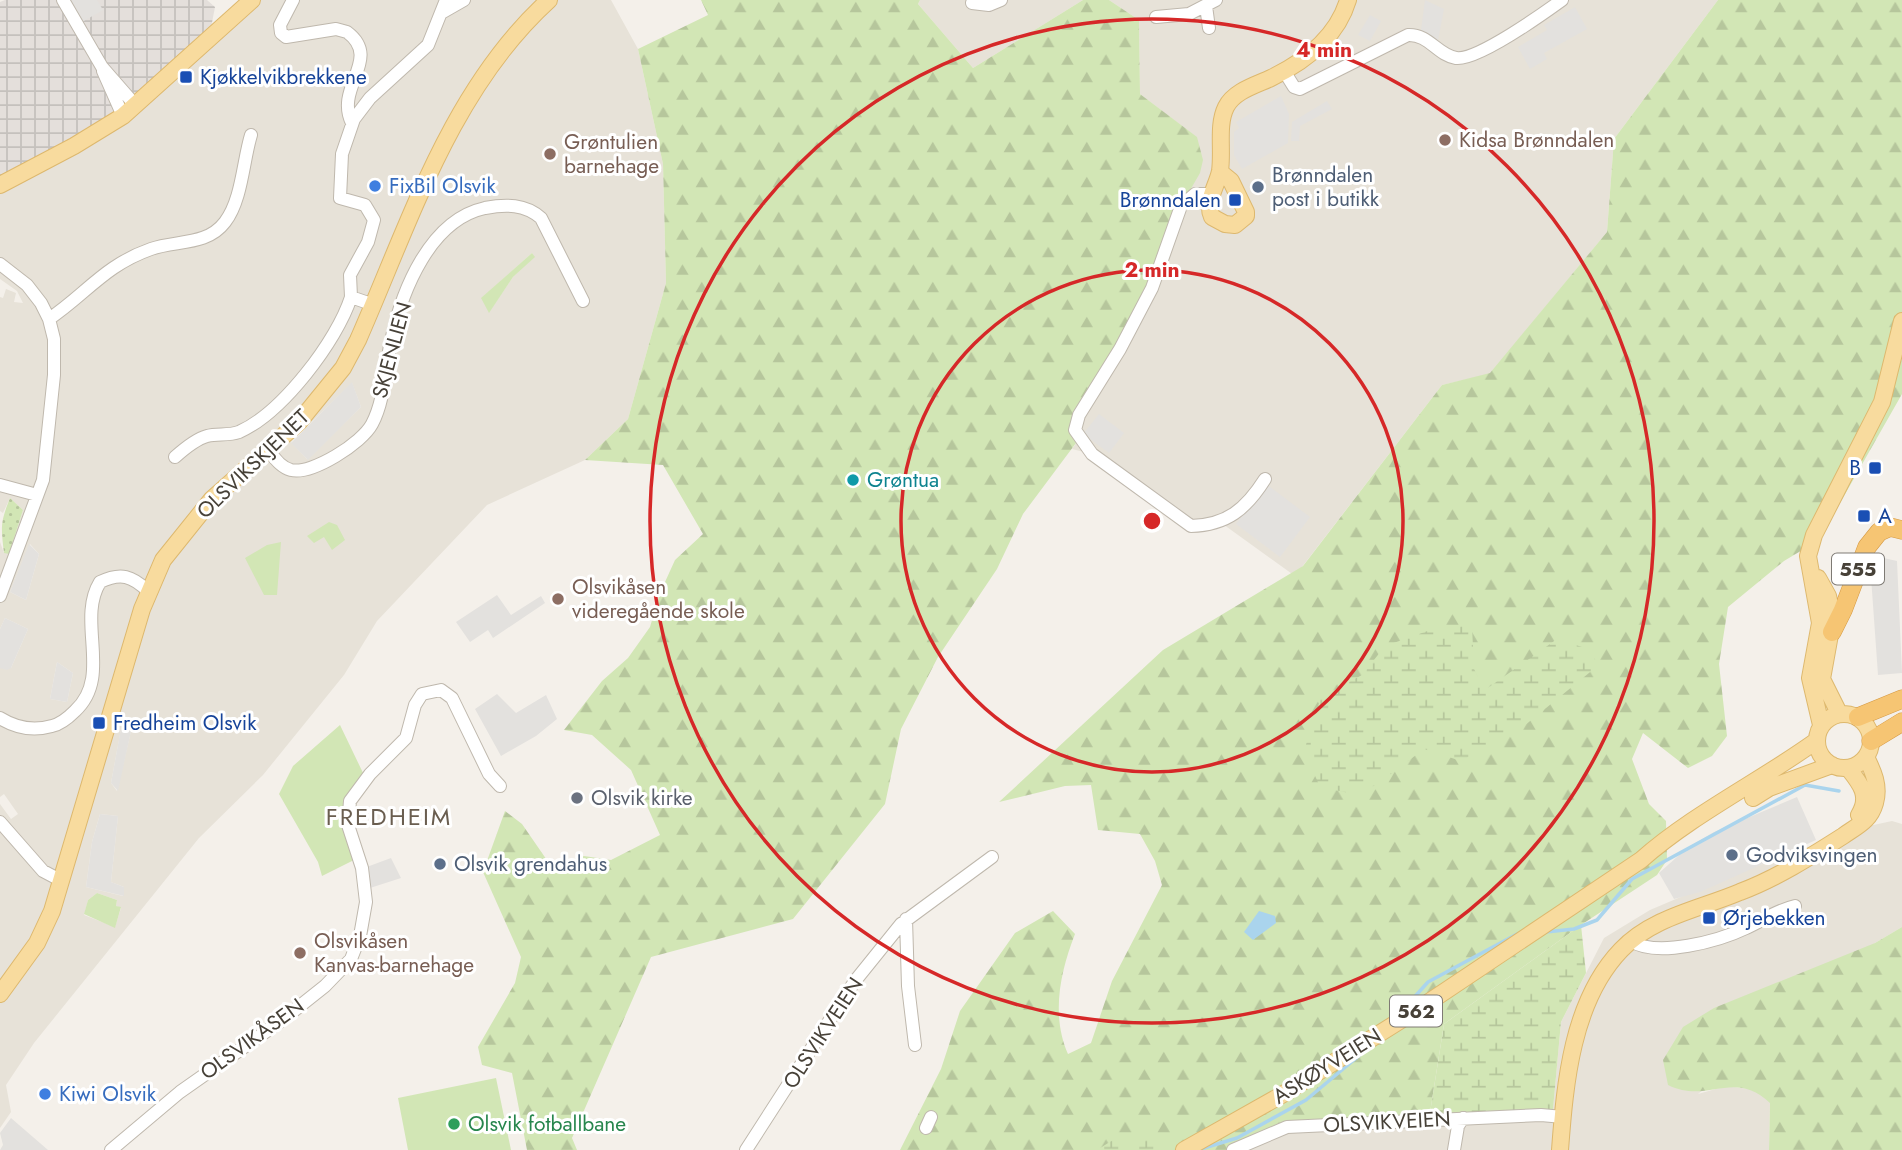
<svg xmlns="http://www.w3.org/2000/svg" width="1902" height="1150" font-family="Jost,sans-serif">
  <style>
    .residential { fill: #e7e2d8; fill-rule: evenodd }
    .industrial { fill: url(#industrial-grid) }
    .grass { fill: url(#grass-dots) }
    .forest { fill: url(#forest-firs) }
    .wetland { fill: url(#wetland-marsh) }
    .park { fill: #d2e6b5 }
    .parking { fill: #e3e1de }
    .water { fill: #aad4ed }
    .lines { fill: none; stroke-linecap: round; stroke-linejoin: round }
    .stream { stroke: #aad4ed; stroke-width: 3.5 }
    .minor-casing { stroke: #bfb8ad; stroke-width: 14 }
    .major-casing { stroke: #ddb86e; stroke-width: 18 }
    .highway-casing { stroke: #d59943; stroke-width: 19 }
    .minor { stroke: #fff; stroke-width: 12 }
    .major { stroke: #f8db9e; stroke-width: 16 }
    .highway { stroke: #f6c573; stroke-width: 18 }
    .ring { fill: none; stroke: #d62828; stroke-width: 3.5 }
    .transit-dot { fill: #1a4fb4; stroke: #fff; stroke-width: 2.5 }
    .education-dot { fill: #8d6e63; stroke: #fff; stroke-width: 2.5 }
    .shop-dot { fill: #3f7fe0; stroke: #fff; stroke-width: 2.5 }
    .service-dot { fill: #5c6f8a; stroke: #fff; stroke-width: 2.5 }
    .culture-dot { fill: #0f9aa8; stroke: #fff; stroke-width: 2.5 }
    .worship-dot { fill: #6b7280; stroke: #fff; stroke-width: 2.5 }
    .leisure-dot { fill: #2e9e5b; stroke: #fff; stroke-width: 2.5 }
    .labels { text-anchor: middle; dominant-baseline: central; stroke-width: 6; stroke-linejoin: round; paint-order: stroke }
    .shield { fill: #fff; stroke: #7e7a74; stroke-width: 2 }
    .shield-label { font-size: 19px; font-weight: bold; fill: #474138 }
    .transit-label { font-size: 21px; fill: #164399; stroke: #fff; text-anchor: start }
    .education-label { font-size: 21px; fill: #785e54; stroke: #fff; text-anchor: start }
    .service-label { font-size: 21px; fill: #4e5e75; stroke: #fff; text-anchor: start }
    .shop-label { font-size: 21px; fill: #366cbe; stroke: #fff; text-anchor: start }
    .street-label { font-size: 21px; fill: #474138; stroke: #fff }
    .culture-label { font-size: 21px; fill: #0d838f; stroke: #fff; text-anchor: start }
    .worship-label { font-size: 21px; fill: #5b616d; stroke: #fff; text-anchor: start }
    .leisure-label { font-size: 21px; fill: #27864d; stroke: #fff; text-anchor: start }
    .quarter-label { font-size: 24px; letter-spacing: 2px; fill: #6a5e50; stroke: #fff }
    .centre { fill: #d62828; stroke: #fff; stroke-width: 3.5 }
    .ring-label { font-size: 21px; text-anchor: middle; font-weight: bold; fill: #d62828; stroke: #fff; stroke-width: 6; stroke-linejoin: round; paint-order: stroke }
  </style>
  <defs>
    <pattern id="industrial-grid" width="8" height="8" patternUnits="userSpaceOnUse" patternTransform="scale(1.75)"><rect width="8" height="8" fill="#e4dfdb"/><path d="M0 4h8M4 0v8" fill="none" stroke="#c5c1bd"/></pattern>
    <pattern id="grass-dots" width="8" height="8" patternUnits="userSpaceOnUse" patternTransform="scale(1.75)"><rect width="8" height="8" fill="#d2e6b5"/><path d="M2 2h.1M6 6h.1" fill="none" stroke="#b6c69c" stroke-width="1.8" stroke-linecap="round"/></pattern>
    <pattern id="forest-firs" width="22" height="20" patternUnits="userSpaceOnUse" patternTransform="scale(1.75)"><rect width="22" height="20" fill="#d2e6b5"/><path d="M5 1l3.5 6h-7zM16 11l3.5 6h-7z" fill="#b6c69c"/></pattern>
    <pattern id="wetland-marsh" width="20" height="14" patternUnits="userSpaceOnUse" patternTransform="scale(1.75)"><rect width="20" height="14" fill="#d2e6b5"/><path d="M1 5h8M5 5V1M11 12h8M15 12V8" fill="none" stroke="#b6c69c"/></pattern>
  </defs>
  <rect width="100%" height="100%" fill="#f4f0ea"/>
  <path class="residential" d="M252,0H611L638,49L663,164L666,283L628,419L585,460L487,505L377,621L344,675L263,775L199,838L34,1043L6,1085L11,1112L0,1128V804L11,819L18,814L4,794L0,797V668H11L28,629L5,618L0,629V542L4,553H9L23,510L10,498L3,513L0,511V297L3,298L6,289L16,293L14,302L23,303L17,291L0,279V185L74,146L123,116ZM532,253L534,257L513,277L489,312L482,298ZM352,383L361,407L307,459L291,442ZM30,544L39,554L26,600L10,592ZM57,662L73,673L67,702L50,699ZM121,729L131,731L117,791L111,783ZM100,814L118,816L111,882L124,887L123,896L86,887L92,842ZM97,893L117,900L116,906L121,908L115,927L84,915L88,900Z
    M920,0H1083L973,68L918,4Z
    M1109,0H1718L1614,139L1607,232L1490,374L1442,385L1295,576L1220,522L1191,526L1092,454L1072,449L1079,439L1075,430L1196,137L1140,94L1139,20Z
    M1892,821L1902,824V927L1875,943L1698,1094L1726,1086L1757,1090L1770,1102L1769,1150H1239L1280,1124L1553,1109L1561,1022L1604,938L1650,910L1723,879L1855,829Z"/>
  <path class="industrial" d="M5,0H207L215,7L210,33L146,94L0,185V2Z"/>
  <path class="grass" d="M10,498L23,510L9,554L4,553C1,527 0,523 10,498Z"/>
  <path class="forest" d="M701,0H920L918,4L973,68L1083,0H1109L1139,20L1140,94L1197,137L1203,160L1200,173L1181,206L1166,252L1079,415V439L1023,514L997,569L938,657L901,729L885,804L793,919L651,957L572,1138L577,1150H527L512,1073L482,1065L478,1047L515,983L521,957L483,872L505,811L522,824L551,866L584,856L611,860L660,835L631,770L592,735L564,730L602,681L628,658L650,627L660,593L675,560L703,534L663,465L585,460L628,419L666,283L663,164L638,49L708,15Z
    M1718,0H1902V394L1819,540L1784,561L1728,607L1719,664L1727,736L1712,756L1688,768L1643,733L1632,759L1649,804L1666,821L1667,860L1657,875L1581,925L1444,1024L1429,1119L1280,1124L1239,1150H900L941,1069L960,1011L1015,933L1053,911L1075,934C1060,972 1051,1016 1068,1054L1091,1043L1112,981L1162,885L1155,861L1140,834L1098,830L1091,785L1065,786L999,802L1163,650L1303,566L1442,385L1490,373L1607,232L1614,139Z
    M1902,927V1150H1769L1770,1103C1733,1068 1708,1105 1668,1085L1663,1060L1683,1027L1714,1008L1875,943Z"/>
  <path class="wetland" d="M1472,626L1474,669L1485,690L1557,639L1582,647L1600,664L1519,730L1461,761L1424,749L1376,785L1354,794L1320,787L1304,751L1321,697L1362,675L1385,646L1436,628Z
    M1581,925L1586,973L1561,1022L1553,1109L1429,1119L1444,1024Z
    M1116,1138H1167L1175,1150H1097Z"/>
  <path class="park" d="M532,253L535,257L513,277L489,313L481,298Z
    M329,522L337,525L345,540L332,550L324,537L314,543L307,536Z
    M281,542L277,595H264L245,558L267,545Z
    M340,725L364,775L352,790L356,859L322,876L318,862L279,794L293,766Z
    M97,893L117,900L116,906L121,907L115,928L84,914L88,900Z
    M496,1078L511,1150H408L398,1098Z"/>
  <path class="parking" d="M68,0H97L103,10L82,22Z
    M1425,0L1444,9L1438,40L1421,30Z
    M1575,7L1587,29L1544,53L1547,59L1530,69L1518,47L1547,30L1544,25Z
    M1370,15L1381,21L1370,41L1358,35Z
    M1281,96L1289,114L1288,143L1242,169L1234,155V132L1239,128L1236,122Z
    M1327,101L1332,109L1300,126L1299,141H1291L1292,122Z
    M352,382L361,407L308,460L291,443Z
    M1099,414L1124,433L1109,453L1083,434Z
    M1266,484L1310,517L1280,557L1236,524Z
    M29,544L39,554L26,600L10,592Z
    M1879,557L1897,561L1902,673L1878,675L1870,563L1879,562Z
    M497,595L511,615L541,596L545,603L493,638L488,630L470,642L456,622Z
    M5,618L28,629L11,668L7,670L0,668V629Z
    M57,662L73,673L67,702L50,699Z
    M497,694L516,713L546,695L557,719L536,736L501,756L475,709Z
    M121,728L131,731L118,791L111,783Z
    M1797,797L1816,840L1700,892L1674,899L1659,873L1687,848L1714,832Z
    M100,814L118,816L111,882L124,887V896L86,887L92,842Z
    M391,858L401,878L370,888L364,868Z
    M11,1118L48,1150H0L3,1145L0,1133Z"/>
  <path class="water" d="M1259,911L1275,916L1276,923L1253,940L1244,932Z"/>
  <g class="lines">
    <path class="stream" d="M1546,932L1574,929L1597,920L1632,879L1805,785L1839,791
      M1400,1013L1428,982L1517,934
      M1201,1149L1237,1138L1306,1100L1361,1054"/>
    <g class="minor-casing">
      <path id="minor" d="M63,0L102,67L136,106
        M293,0L280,25L281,33L286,37L336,29L347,32C383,59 334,87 352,123
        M972,3L989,5L1001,0
        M1206,6L1209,28
        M443,12L464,0
        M1156,17L1189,14L1216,0
        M103,71L123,116
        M1284,71L1294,87L1300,89L1408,35C1429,34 1437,55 1456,58C1477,61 1544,13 1562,0
        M1213,194H1195L1181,206L1152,288L1120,349L1079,415L1075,430L1092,454L1191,526C1227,525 1246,509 1265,479
        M0,264L27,285L41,303L49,319L54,339V375L43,480L0,596
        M374,305L351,297L350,275L368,242L374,220L365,205L340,198L342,154L354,119L370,98L428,45L446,0
        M49,319C86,294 105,265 151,249C176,240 207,246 225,222C242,200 243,161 251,135
        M267,449C274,457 280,467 291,470C312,475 362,443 372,424C385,400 385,367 391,341C402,290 430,220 485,208C506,204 525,204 541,218L583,301
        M175,457C184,449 196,439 207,436C217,433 228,436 239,432C282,413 337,341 351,297
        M0,485L37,495
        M0,718C16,728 34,731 52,726C61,724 68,718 75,711C113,676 76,621 100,582C121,572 132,576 148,591
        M0,822L43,871L62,881
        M906,919L908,986L915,1045
        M1631,941C1657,958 1719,941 1746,928C1762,921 1777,910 1795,906
        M926,1128L931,1117
        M111,1150L180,1092L281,1021L325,986L351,959L360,936L366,902L362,868L348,825L350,801L370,774L406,738L415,705L422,694L441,690L452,698L489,774L500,786
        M746,1150L855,981L901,924L992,857
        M1233,1150L1287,1127L1541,1115L1563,1117
        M1454,1150L1458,1126L1463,1118"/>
    </g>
    <g class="major-casing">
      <path id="major" d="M1220,172L1231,181L1246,212V216L1235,225L1225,224L1212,217C1205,201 1217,186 1220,171C1223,150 1217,125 1226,107C1234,91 1256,85 1271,78C1304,62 1337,37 1348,0
        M0,185L74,146L123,116L252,0
        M1818,578L1828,596L1833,618L1822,679L1839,713
        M1817 741a27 27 0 1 1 54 0a27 27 0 1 1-54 0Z
        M1821,725L1810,678L1820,623L1808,556L1814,535L1882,402L1902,321
        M1848,768C1860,783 1871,796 1859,815
        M1753,798L1769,788L1832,765
        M0,994L37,943L52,911L142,609L163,560L212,499L299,422L343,368L358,340C410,222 451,89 549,0
        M1184,1150L1285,1093L1417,1010L1641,860C1693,814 1759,782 1816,741
        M1560,1150C1565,1083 1572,1001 1621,950C1652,917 1700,909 1740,892C1777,878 1810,857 1843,836C1857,826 1870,821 1875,803C1880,786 1873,771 1866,757"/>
    </g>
    <g class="highway-casing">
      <path id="highway" d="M1832,632L1843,610L1867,547L1879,532L1890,527L1902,530
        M1858,717L1902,699
        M1871,741L1902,722"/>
    </g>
    <use href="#minor" class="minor"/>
    <use href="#major" class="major"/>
    <use href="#highway" class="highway"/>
  </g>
  <g class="ring">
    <circle cx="1152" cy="521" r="251"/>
    <circle cx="1152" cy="521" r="502"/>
  </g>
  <g class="transit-dot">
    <rect x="179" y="70" width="14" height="14" rx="3.5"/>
    <rect x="1228" y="193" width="14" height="14" rx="3.5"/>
    <rect x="1868" y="461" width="14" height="14" rx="3.5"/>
    <rect x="1857" y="509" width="14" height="14" rx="3.5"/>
    <rect x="92" y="716" width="14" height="14" rx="3.5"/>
    <rect x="1702" y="911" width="14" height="14" rx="3.5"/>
  </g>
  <g class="education-dot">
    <circle cx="1445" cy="140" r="7"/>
    <circle cx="550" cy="154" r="7"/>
    <circle cx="558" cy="599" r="7"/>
    <circle cx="300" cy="953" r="7"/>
  </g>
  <g class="shop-dot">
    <circle cx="375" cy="186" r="7"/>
    <circle cx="45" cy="1094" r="7"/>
  </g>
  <g class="service-dot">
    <circle cx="1258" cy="187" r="7"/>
    <circle cx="1732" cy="855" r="7"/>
    <circle cx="440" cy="864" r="7"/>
  </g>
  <circle class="culture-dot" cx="853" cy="480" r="7"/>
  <circle class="worship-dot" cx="577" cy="798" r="7"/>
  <circle class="leisure-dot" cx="454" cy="1124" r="7"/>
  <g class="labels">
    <g class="shield">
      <rect x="1832" y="553.5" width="52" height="31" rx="5"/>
      <rect x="1390" y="995.5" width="52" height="31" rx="5"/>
    </g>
    <g class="shield-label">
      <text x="1858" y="569">555</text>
      <text x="1416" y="1011">562</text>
    </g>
    <g class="transit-label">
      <text x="200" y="77">Kjøkkelvikbrekkene</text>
      <text x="1221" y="200" text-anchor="end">Brønndalen</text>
      <text x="1861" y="468" text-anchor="end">B</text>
      <text x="1878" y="516">A</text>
      <text x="113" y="723">Fredheim Olsvik</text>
      <text x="1723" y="918">Ørjebekken</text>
    </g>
    <g class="education-label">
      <text x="1459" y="140">Kidsa Brønndalen</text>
      <text x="564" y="142">Grøntulien<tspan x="564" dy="24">barnehage</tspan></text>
      <text x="572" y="587">Olsvikåsen<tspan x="572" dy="24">videregående skole</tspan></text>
      <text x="314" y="941">Olsvikåsen<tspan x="314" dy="24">Kanvas-barnehage</tspan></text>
    </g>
    <g class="service-label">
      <text x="1272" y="175">Brønndalen<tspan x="1272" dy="24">post i butikk</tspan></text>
      <text x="1746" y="855">Godviksvingen</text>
      <text x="454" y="864">Olsvik grendahus</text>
    </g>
    <g class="shop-label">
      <text x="389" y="186">FixBil Olsvik</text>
      <text x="59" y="1094">Kiwi Olsvik</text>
    </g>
    <g class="street-label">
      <text transform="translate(392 350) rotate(-75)">SKJENLIEN</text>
      <text transform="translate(253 464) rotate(-44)">OLSVIKSKJENET</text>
      <text transform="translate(823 1033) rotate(-57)">OLSVIKVEIEN</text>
      <text transform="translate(252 1039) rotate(-36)">OLSVIKÅSEN</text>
      <text transform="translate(1327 1066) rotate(-32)">ASKØYVEIEN</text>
      <text transform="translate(1387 1122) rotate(-3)">OLSVIKVEIEN</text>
    </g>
    <g class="culture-label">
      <text x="867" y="480">Grøntua</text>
    </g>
    <g class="worship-label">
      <text x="591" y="798">Olsvik kirke</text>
    </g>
    <g class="leisure-label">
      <text x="468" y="1124">Olsvik fotballbane</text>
    </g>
    <g class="quarter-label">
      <text x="389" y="816">FREDHEIM</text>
    </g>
  </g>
  <circle cx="1152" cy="521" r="10" class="centre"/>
  <g class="ring-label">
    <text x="1324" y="57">4 min</text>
    <text x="1152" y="277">2 min</text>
  </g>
</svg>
